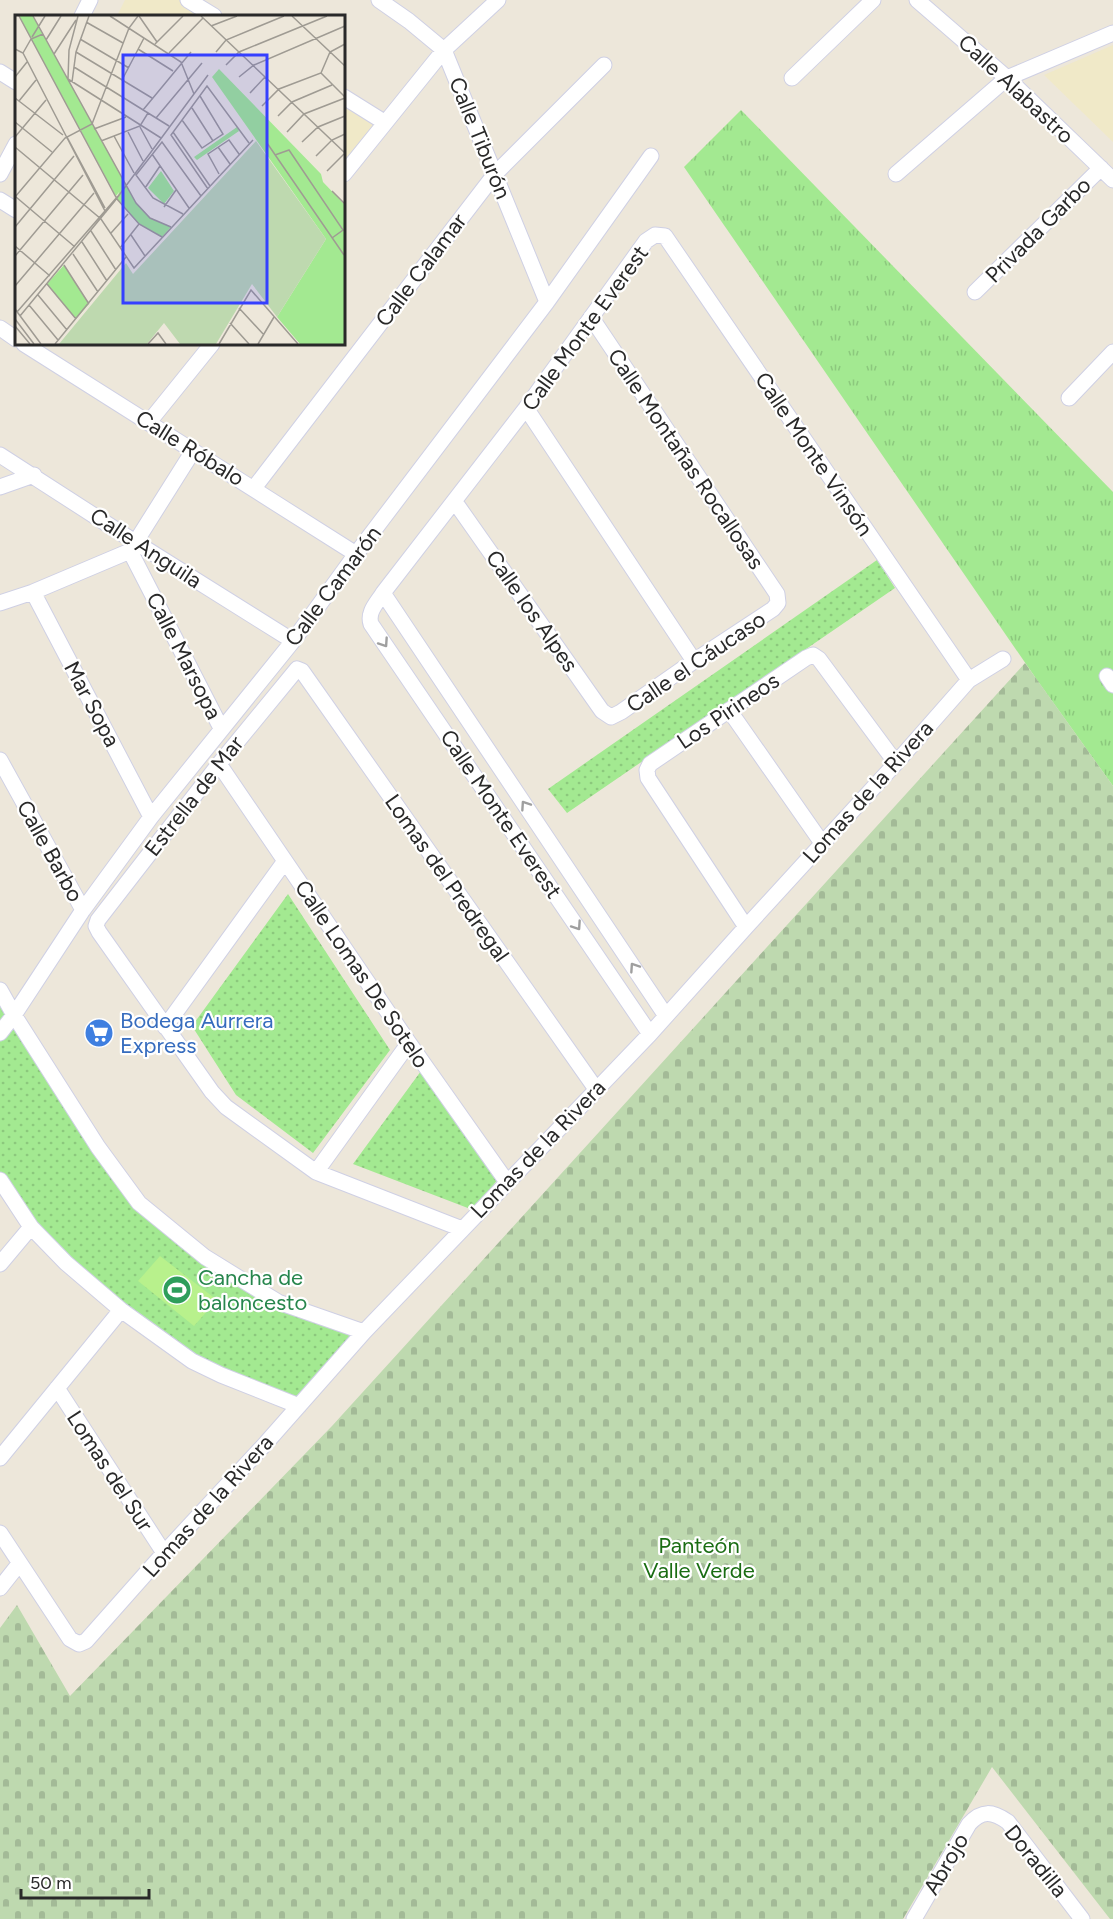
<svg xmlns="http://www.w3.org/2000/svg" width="1113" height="1919" font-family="Figtree,sans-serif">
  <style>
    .education { fill: #f0e9c8 }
    .grass { fill: url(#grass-tufts) }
    .cemetery { fill: url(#cemetery-stones) }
    .park { fill: url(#park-dots) }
    .pitch { fill: #b8f18c }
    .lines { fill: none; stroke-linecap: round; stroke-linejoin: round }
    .minor-casing { stroke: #cfd0e4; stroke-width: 17 }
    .minor { stroke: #fff; stroke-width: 15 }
    .oneway { stroke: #9f9f9f }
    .labels { text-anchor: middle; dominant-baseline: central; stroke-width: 4.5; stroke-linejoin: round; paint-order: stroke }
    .street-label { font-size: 22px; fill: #292929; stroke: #fff }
    .shop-label { font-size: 22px; fill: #366cbe; stroke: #fff; text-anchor: start }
    .leisure-label { font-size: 22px; fill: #27864d; stroke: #fff; text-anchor: start }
    .park-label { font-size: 22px; fill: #1a6d13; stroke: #fff }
    .inset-road { fill: none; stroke: #9f9b93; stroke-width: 1.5 }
    .view { fill: #353fff; fill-opacity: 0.15; stroke: #353fff; stroke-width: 3 }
    .inset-edge { fill: none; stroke: #292929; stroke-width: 3 }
  </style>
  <defs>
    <pattern id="grass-tufts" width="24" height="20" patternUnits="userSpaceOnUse" patternTransform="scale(1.5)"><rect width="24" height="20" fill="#a3e991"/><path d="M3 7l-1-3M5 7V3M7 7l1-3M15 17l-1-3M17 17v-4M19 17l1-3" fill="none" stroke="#8cc87d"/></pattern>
    <pattern id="cemetery-stones" width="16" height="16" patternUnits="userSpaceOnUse" patternTransform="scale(1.5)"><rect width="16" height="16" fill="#bed9af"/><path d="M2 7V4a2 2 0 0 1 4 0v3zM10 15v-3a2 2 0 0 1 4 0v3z" fill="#a3ba97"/></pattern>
    <pattern id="park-dots" width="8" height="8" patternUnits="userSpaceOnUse" patternTransform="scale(1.5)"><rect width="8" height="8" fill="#a3e991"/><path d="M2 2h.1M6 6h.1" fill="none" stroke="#8cc87d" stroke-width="1.8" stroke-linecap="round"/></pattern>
  </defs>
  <rect width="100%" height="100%" fill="#ede7da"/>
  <path class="education" d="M125,0H182L208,16H117Z
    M1113,45V142L1044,75Z
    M344,100L378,121L344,167Z"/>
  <path class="grass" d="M741,110L1113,492V786L1037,680L684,167Z"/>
  <path class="cemetery" d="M1025,663L1113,786V1919H1110L992,1767L903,1919H0V1628L17,1605L70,1696L332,1426Z"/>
  <path class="park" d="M877,560L895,588L567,813L548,789Z
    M288,894L390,1050L313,1153L236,1095L192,1026Z
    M0,990L139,1203L278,1302L364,1332L299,1406L192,1361L31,1227L0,1180Z
    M421,1071L499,1178L473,1210L353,1164Z"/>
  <path class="pitch" d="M160,1256L217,1300L194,1326L138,1281Z"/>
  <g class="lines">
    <g class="minor-casing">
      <path id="minor" d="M188,0L214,16
        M379,0L409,21L444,50L547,302
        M917,0L1007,78L1113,180
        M82,16L90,0
        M0,72L16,82
        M792,78L873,0
        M344,97L384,122
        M0,174L16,144
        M344,174L444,50L498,0
        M896,174L1007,78L1113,33
        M0,200L16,210
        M975,292L1101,168
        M0,328L16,339
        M24,344L356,554
        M1069,398L1113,352
        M526,408L694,661
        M149,422L212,344
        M0,455L135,542L293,641
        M0,487L34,475
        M254,488L495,174L604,65
        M455,502L602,711L611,717L621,712L694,661L773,609L778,603L777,594L591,317
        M130,551L221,728
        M33,592L151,817
        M383,593L666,1016
        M0,603L33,592L130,551L193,451
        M1107,676L1113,685
        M729,710L822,843
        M0,760L83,910
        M219,764L409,1043L507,1182
        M746,927L648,778L647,770L650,764L806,658L813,655L819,659L896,763
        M0,990L14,1015L98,1147L139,1203L205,1257L278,1302L364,1332
        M165,1027L285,861
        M0,1033L14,1015L83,910L151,817L293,641L356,554L547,302L651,156
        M650,1034L371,624C367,612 377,603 383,593L526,408L646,241L655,235L665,236L969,680
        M316,1172L409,1043
        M0,1180L31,1227L66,1263L121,1310L192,1361L221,1375L299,1406
        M462,1229L316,1172L226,1107L212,1092L99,932L96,926L98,920L219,764L297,669L302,671L596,1089
        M0,1264L31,1227
        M57,1388L164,1553
        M0,1458L121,1310
        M0,1533L70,1639L79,1644L86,1641L164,1553L266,1443L364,1332L650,1034L746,927L896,763L969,680L1003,659
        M0,1588L19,1564
        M914,1919L969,1824C982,1810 992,1811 1008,1822L1082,1919"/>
    </g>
    <use href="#minor" class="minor"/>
  </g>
  <defs><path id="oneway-chevron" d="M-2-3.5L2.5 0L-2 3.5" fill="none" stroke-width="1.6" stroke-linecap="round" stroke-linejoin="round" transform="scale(1.5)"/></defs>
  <g class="oneway">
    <use href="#oneway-chevron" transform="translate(384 643) rotate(56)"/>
    <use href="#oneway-chevron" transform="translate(525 805) rotate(-124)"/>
    <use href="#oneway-chevron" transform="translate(577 926) rotate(56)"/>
    <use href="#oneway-chevron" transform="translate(634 967) rotate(-124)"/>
  </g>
  <defs>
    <g id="supermarket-disc" transform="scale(1.5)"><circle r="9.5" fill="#3f7fe0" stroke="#fff"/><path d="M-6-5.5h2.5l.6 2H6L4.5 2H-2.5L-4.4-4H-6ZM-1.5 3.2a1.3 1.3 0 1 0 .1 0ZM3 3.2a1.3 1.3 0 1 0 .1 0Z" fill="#fff"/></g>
    <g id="stadium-disc" transform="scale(1.5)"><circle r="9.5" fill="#2e9e5b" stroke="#fff"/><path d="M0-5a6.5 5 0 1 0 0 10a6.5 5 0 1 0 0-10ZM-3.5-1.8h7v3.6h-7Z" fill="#fff"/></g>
  </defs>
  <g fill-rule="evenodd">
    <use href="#supermarket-disc" x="99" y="1033"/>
    <use href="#stadium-disc" x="177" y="1290"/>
  </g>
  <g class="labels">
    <g class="street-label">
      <text transform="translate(1016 89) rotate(43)">Calle Alabastro</text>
      <text transform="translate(480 138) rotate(68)">Calle Tiburón</text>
      <text transform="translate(1038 230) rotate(-45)">Privada Garbo</text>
      <text transform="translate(421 270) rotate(-53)">Calle Calamar</text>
      <text transform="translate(585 328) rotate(-54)">Calle Monte Everest</text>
      <text transform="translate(190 448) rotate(32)">Calle Róbalo</text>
      <text transform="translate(814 454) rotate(56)">Calle Monte Vinsón</text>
      <text transform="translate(686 459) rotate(56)">Calle Montañas Rocallosas</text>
      <text transform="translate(146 548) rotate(33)">Calle Anguila</text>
      <text transform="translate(333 586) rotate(-53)">Calle Camarón</text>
      <text transform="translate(532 611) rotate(55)">Calle los Alpes</text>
      <text transform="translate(184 656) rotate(63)">Calle Marsopa</text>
      <text transform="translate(696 662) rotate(-34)">Calle el Cáucaso</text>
      <text transform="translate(92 704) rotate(62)">Mar Sopa</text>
      <text transform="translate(728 711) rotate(-34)">Los Pirineos</text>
      <text transform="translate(868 792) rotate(-48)">Lomas de la Rivera</text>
      <text transform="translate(194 796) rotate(-52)">Estrella de Mar</text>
      <text transform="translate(501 814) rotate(56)">Calle Monte Everest</text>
      <text transform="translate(50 851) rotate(61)">Calle Barbo</text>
      <text transform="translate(447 878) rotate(55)">Lomas del Predregal</text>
      <text transform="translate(362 974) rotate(56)">Calle Lomas De Sotelo</text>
      <text transform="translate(538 1149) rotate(-46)">Lomas de la Rivera</text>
      <text transform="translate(110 1471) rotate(57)">Lomas del Sur</text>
      <text transform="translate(208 1506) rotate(-48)">Lomas de la Rivera</text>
      <text transform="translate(1036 1861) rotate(51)">Doradilla</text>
      <text transform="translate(946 1864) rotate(-60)">Abrojo</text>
    </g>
    <g class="shop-label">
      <text x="120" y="1020">Bodega Aurrera<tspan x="120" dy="25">Express</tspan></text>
    </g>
    <g class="leisure-label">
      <text x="198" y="1277">Cancha de<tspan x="198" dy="25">baloncesto</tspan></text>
    </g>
    <g class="park-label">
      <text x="699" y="1545">Panteón<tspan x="699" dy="25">Valle Verde</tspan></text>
    </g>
  </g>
  <g transform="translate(15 15)">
    <rect width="330" height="330" fill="#ede7da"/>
    <path d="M204,54L306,159L308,167L330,190V329H285L262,302L311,224L197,62Z" fill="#a3e991"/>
    <path d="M241,126L311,224L262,302L237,269L201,329H165L149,308L132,329H44L111,248L118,259Z" fill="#bed9af"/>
    <path d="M4,1H18L121,188L135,203L156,212L147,222L124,209L102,184L104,177L101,181ZM222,112L224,116L182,145L179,142ZM146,156L159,176L149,189L133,173ZM49,250L74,289L61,304L32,269Z" fill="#a3e991"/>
    <path class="inset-road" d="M4,1L102,184L124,209L147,222M18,1L121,188L135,203L156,212M95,1L166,47L179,79M124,1L142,27M186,1L330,138M277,1L330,51M71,7L108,28M196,11L222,1M17,22L30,1M65,24L114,53M31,25L46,1M140,29L168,1M0,34L8,38L91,198M123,34L158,56M61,37L137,83M201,37L211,25L269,1M8,38L16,24L28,19M154,38L188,3M39,39L61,5M211,50L224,37L312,1M59,52L154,111M306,58L330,82M0,62L12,47M224,62L239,50L330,11M53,64L146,123M53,64L54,35L63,1M107,65L129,23M57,67L61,37L74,1M235,78L250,62M0,83L48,120M4,86L21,65M247,91L264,74L306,58L315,37L330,29M177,93L198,126M128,95L176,37M263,101L277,87L317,70M141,103L187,48M167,105L187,133L208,119L185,81M0,107L37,137M125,112L137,134M79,114L111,102M113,117L128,146M158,117L195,171M272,117L289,99L330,83M99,121L119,158M0,122L31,85M52,122L90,193M86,126L125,111L133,98M287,127L303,112L330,101M252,128L329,240M0,132L86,204L119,253L238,125M203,132L215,149M137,139L174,193M260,140L274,135L328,215L317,223M301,141L317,125L330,119M312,156L330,138M204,159L193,139L214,125L224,139M130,173L145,151M193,174L156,120L192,71L234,128M317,176L330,189M0,182L50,123L77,109L114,13L123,1M1,182L60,232M149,192L161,175M168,199L138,183L121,160L147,127L186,181M0,212L59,141M76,216L101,255M96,218L113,199M116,220L130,241M67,227L92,266M0,231L35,261M105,233L124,209M58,239L83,277M0,241L68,160M49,250L74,289M32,269L61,304M0,271L79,178M23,280L52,315M14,290L43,325M224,293L249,320M0,294L26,329M2,297L103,181M5,301L99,187L193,60M0,304L19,329M215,308L234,329M0,311L15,329M40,329L111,242M133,329L143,318L151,329M204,329L236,275L283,329M243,329L259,302"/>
    <path class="view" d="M108,40H252V288H108Z"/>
    <rect width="330" height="330" class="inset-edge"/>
  </g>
  <path d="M21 1889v9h128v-9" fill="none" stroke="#292929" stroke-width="3"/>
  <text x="30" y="1889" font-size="18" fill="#292929" stroke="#ffffff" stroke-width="4.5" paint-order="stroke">50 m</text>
</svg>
